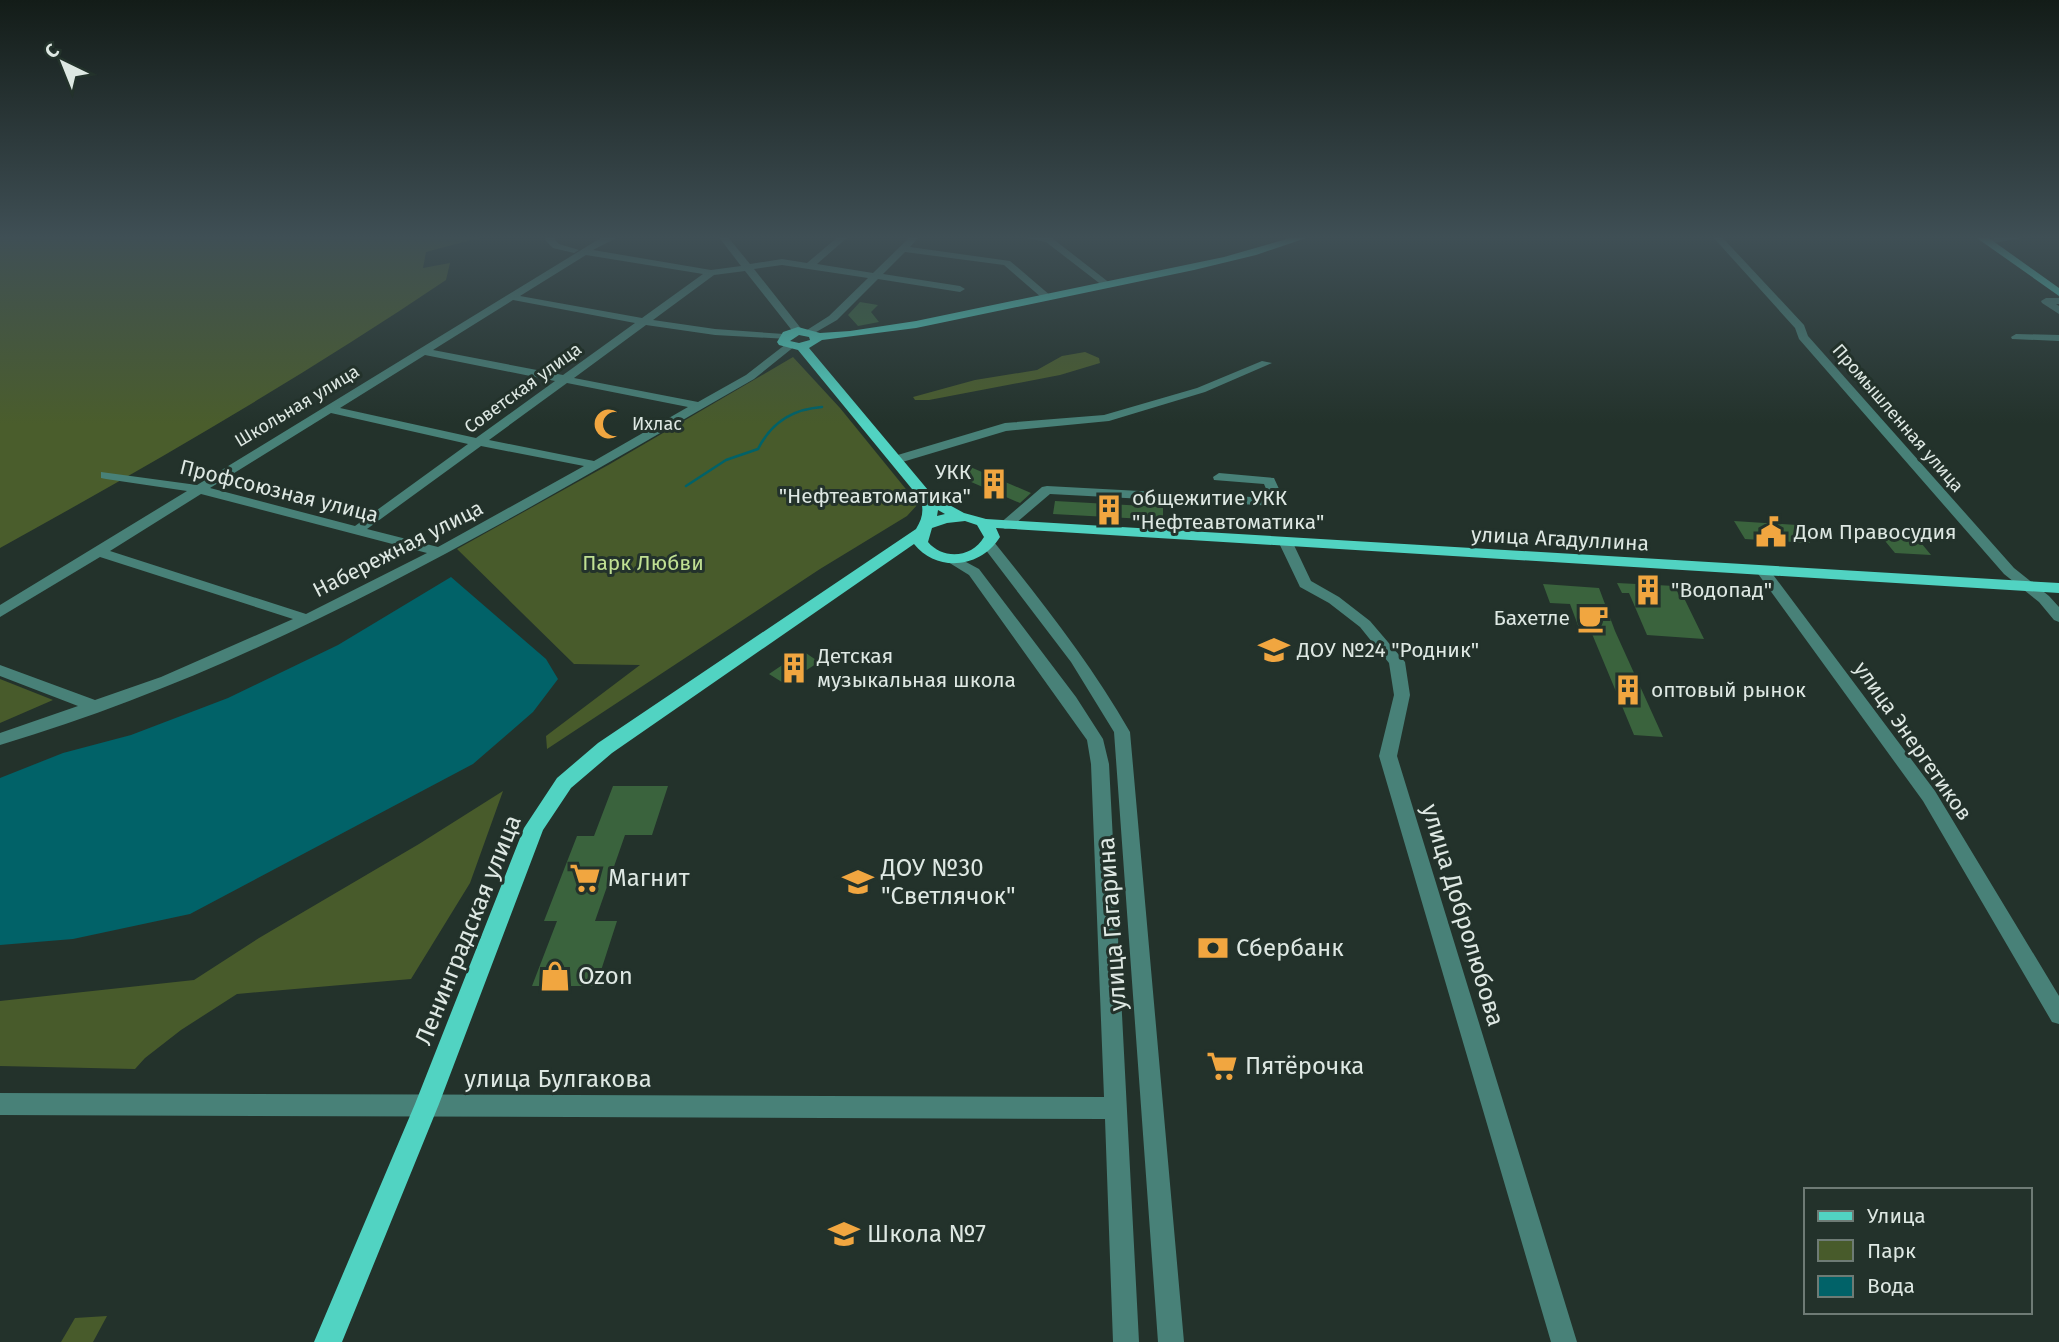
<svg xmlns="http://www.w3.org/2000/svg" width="2059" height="1342" font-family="'Fira Sans',sans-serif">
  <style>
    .green { fill: #485b2b }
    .forest { fill: #4a5d2c }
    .water { fill: #016268 }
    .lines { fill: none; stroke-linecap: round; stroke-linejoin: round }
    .stream { stroke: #016268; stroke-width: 2.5 }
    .building { fill: #3a633d }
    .minor { fill: #488178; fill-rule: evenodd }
    .major { fill: #51d3c2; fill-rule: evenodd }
    .labels { text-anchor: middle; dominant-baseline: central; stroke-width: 6; stroke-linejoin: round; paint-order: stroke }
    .far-street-label { font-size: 18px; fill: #dee8e3; stroke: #23322b }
    .far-poi-label { font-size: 18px; fill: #dee8e3; stroke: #23322b; text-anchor: start }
    .poi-label { font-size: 21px; fill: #dee8e3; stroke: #23322b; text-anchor: start }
    .street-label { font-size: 21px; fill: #dee8e3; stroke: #23322b }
    .park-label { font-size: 21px; fill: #c0e093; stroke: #23322b }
    .near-poi-label { font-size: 24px; fill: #dee8e3; stroke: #23322b; text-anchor: start }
    .near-street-label { font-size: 24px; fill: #dee8e3; stroke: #23322b }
  </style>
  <rect width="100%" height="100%" fill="#23322b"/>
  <path class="green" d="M793,357L840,408L918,504L907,516L820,569L547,749L546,736L640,665L574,664L457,549L610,464Z
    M0,679L53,700L0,723Z
    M503,791L470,883L411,979L237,994L181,1030L145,1058L135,1069L0,1066V1001L194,980L259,938L419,844Z
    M107,1316L93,1342H61L75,1318Z"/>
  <path class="forest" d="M0,236H486L426,252L423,268L450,263L446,280C302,377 152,464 0,548Z
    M1085,352L1099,358L1100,363L1060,375L929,400H915L913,397L975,380L1037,370L1062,356Z"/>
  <path class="water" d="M451,577L546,659L558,679L533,712L473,764L190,914L73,939L0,945V778L63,753L131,735L228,698L338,645Z"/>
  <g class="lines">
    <path class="stream" d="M686,486L726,460L758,449C771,423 793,409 822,407"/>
  </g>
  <path class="building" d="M860,302L878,305L871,312L879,322L858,326L848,315Z
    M968,466L1031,493L1020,503L955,475Z
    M1055,501L1163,507V520L1053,514Z
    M1734,521L1797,525L1810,543L1745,539Z
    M1881,536L1917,538L1931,555L1895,553Z
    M1617,583L1675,586L1680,598H1684L1704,639L1647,635L1629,593H1622Z
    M1543,584L1599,588L1615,631L1663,737L1634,735L1590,629L1579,628L1570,604L1550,603Z
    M803,651L819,662L785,684L769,674Z
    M613,786H668L652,835H625L595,921H617L596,986H532L557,921H544L577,836H594Z"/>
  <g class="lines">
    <path class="minor" d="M546,236H556L555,240L559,244L579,250L574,253L553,248L545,240Z
      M604,236H620L593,250L711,270L741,266L718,236H727L750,264L782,259L807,263L839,236H849L817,264L873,273L911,236H920L910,247L1010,261L1051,296L1042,298L1004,265L905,252L883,274L960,286L965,289L960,292L878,279L837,320L811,335L806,332L807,330L829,316L868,278L782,265L754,269L803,331L798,334L794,333L745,271L714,275L653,320L715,329L784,334L789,337L788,339L715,335L646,325L574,378L698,402L746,375L786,344H794L795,346L754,379C512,518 270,665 0,745V733L78,706L0,676V665L95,700L161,677L293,619L100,557L0,617V605L187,491L106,479L101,478V472L197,485ZM586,255L703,274L642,318L520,296ZM513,300L635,323L563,375L433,350ZM425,355L555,381L476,438L340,408ZM567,383L688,407L594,461L489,440ZM331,413L468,444L355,526L210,488ZM481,446L584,466L438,547L367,529ZM201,494L427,553L306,614L110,551Z
      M1017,236L1052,238L1111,284L1103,286L1046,242Z
      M1712,236H1721L1804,325L1808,336L2014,568L2049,596L2059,607V622L2054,620L2039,602L2004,574L1799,339L1795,328Z
      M2005,236H2034L1987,244L1982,241Z
      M2046,298H2059V304H2056L2059,306V314L2042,303L2041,301Z
      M2016,334L2059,335V341L2012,339L2011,337Z
      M1262,361L1272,363L1205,392L1109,421L1006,431L899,463L895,464L889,460L891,457L1005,423L1104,415L1197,388Z
      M1219,473L1274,478L1285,502L1278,506L1050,494L1010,528L1005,529L998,525L1042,487L1047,486L1270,498L1264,484L1214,480L1213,477Z
      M1286,539L1293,543L1311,581L1339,597L1370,621L1405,662L1410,695L1397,756L1577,1342H1551L1379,756L1394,695L1389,663L1360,627L1329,603L1300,587L1279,543Z
      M989,541L994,542C1043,603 1091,664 1130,732L1184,1342H1158L1114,732L1071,662L982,545Z
      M953,555L979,569L1076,697L1103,739L1109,764L1139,1342H1113L1105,1119L0,1115V1093L1104,1097L1091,764L1087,740L969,575L948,562L946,559L948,556Z
      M1763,567L1768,568L1935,791L2059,996V1024L2052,1022L1923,801L1756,571Z"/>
    <path class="major" d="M1297,236H1312L1256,255L1194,270L916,328L822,340L809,348L933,496L964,513L986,519L2059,583V593L996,528L1000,537C981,568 937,573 914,544L612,753L571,788L543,830L439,1104L342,1342H314L415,1104L524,828L557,778L598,743L916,529C922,519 924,512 921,500L798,350L779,345L777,342L783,332L798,327L820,333L850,331L916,321L1224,257ZM799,335L809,337L810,340L799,343L790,341ZM938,510L945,514L937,516ZM965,521L977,525L984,537C972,558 943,560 928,542L932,528L947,523Z
      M1974,236H1986L2059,288V296Z"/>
  </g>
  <linearGradient id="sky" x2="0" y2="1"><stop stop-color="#131c18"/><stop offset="0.56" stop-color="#3f4f55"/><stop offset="1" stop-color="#3f4f55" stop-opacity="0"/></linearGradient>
  <rect width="2059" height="424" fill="url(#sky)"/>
  <defs>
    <g id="mosque-bare" transform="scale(2.415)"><path d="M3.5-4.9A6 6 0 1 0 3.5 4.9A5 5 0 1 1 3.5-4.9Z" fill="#f1a640" stroke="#23322b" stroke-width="2.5" paint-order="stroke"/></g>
    <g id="building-bare" transform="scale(2.415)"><path d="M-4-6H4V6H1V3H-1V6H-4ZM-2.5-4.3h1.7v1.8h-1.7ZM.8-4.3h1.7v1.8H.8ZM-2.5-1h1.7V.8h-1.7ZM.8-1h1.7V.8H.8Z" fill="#f1a640" stroke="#23322b" stroke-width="2.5" paint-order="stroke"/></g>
    <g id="civic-bare" transform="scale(2.415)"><path d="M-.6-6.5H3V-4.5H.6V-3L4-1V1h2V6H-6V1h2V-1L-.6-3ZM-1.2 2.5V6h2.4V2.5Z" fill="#f1a640" stroke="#23322b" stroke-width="2.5" paint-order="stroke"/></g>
    <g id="cafe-bare" transform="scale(2.415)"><path d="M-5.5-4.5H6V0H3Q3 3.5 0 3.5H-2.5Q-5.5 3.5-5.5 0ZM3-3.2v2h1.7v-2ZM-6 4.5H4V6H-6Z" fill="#f1a640" stroke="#23322b" stroke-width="2.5" paint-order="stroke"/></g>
    <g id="school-bare" transform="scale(2.415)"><path d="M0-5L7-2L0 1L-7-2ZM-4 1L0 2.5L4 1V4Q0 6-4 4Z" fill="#f1a640" stroke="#23322b" stroke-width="2.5" paint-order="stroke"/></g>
    <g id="supermarket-bare" transform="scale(2.415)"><path d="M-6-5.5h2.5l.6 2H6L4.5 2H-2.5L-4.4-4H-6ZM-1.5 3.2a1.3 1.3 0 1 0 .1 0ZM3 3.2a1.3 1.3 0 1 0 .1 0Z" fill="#f1a640" stroke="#23322b" stroke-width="2.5" paint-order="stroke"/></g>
    <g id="bank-bare" transform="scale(2.415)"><path d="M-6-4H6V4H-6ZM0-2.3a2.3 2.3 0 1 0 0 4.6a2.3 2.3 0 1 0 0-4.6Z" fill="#f1a640" stroke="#23322b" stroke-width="2.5" paint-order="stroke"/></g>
    <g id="shop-bare" transform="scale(2.415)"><path d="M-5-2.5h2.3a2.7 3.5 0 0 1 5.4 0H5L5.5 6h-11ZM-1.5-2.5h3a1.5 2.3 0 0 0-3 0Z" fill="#f1a640" stroke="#23322b" stroke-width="2.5" paint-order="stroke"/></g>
  </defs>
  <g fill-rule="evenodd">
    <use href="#mosque-bare" x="609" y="424"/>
    <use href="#building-bare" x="994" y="484"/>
    <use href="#building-bare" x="1109" y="510"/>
    <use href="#civic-bare" x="1771" y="532"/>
    <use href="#building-bare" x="1648" y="590"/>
    <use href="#cafe-bare" x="1593" y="618"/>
    <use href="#school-bare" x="1274" y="650"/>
    <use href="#building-bare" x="794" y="668"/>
    <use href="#building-bare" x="1628" y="690"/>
    <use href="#supermarket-bare" x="585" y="878"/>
    <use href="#school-bare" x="858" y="882"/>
    <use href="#bank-bare" x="1213" y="948"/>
    <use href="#shop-bare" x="555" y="976"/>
    <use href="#supermarket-bare" x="1222" y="1066"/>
    <use href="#school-bare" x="844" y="1234"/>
  </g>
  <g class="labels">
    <g class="far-street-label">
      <text transform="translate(523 388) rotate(-36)">Советская улица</text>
      <text transform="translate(297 406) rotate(-31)">Школьная улица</text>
      <text transform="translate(1898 418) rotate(49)">Промышленная улица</text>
    </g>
    <g class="far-poi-label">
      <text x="632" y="424">Ихлас</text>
    </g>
    <g class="poi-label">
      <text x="971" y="472" text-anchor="end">УКК<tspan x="971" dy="24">"Нефтеавтоматика"</tspan></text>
      <text x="1132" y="498">общежитие УКК<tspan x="1132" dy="24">"Нефтеавтоматика"</tspan></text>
      <text x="1794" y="532">Дом Правосудия</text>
      <text x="1671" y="590">"Водопад"</text>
      <text x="1570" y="618" text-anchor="end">Бахетле</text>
      <text x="1297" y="650">ДОУ №24 "Родник"</text>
      <text x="817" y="656">Детская<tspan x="817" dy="24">музыкальная школа</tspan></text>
      <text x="1651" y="690">оптовый рынок</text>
    </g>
    <g class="street-label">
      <text transform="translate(279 491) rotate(14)">Профсоюзная улица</text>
      <text transform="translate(1560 539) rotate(3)">улица Агадуллина</text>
      <text transform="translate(398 549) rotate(-27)">Набережная улица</text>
      <text transform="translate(1913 741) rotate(55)">улица Энергетиков</text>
    </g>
    <g class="park-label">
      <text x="643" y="563">Парк Любви</text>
    </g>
    <g class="near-poi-label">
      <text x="881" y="868">ДОУ №30<tspan x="881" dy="28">"Светлячок"</tspan></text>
      <text x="608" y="878">Магнит</text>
      <text x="1236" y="948">Сбербанк</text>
      <text x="578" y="976">Ozon</text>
      <text x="1245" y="1066">Пятёрочка</text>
      <text x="867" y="1234">Школа №7</text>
    </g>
    <g class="near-street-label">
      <text transform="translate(1463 915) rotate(73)">улица Добролюбова</text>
      <text transform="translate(1112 924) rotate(-94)">улица Гагарина</text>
      <text transform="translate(468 930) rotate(-68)">Ленинградская улица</text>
      <text x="558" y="1079">улица Булгакова</text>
    </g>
  </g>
  <rect x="1804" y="1188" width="228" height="126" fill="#23322b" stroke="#6e7b75" stroke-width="2"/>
  <rect x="1818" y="1211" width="35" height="10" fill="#51d3c2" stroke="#6e7b75" stroke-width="2"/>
  <text x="1867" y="1223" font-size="21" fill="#dee8e3">Улица</text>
  <rect x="1818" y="1240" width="35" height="21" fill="#485b2b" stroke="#6e7b75" stroke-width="2"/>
  <text x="1867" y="1258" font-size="21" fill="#dee8e3">Парк</text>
  <rect x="1818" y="1276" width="35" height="21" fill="#016268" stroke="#6e7b75" stroke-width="2"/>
  <text x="1867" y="1293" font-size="21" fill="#dee8e3">Вода</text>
  <g transform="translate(63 63) rotate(317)" stroke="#23322b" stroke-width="5" paint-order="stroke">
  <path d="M0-5L12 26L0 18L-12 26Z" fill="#dee8e3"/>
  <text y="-10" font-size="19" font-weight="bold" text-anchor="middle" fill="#dee8e3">С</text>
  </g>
</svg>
